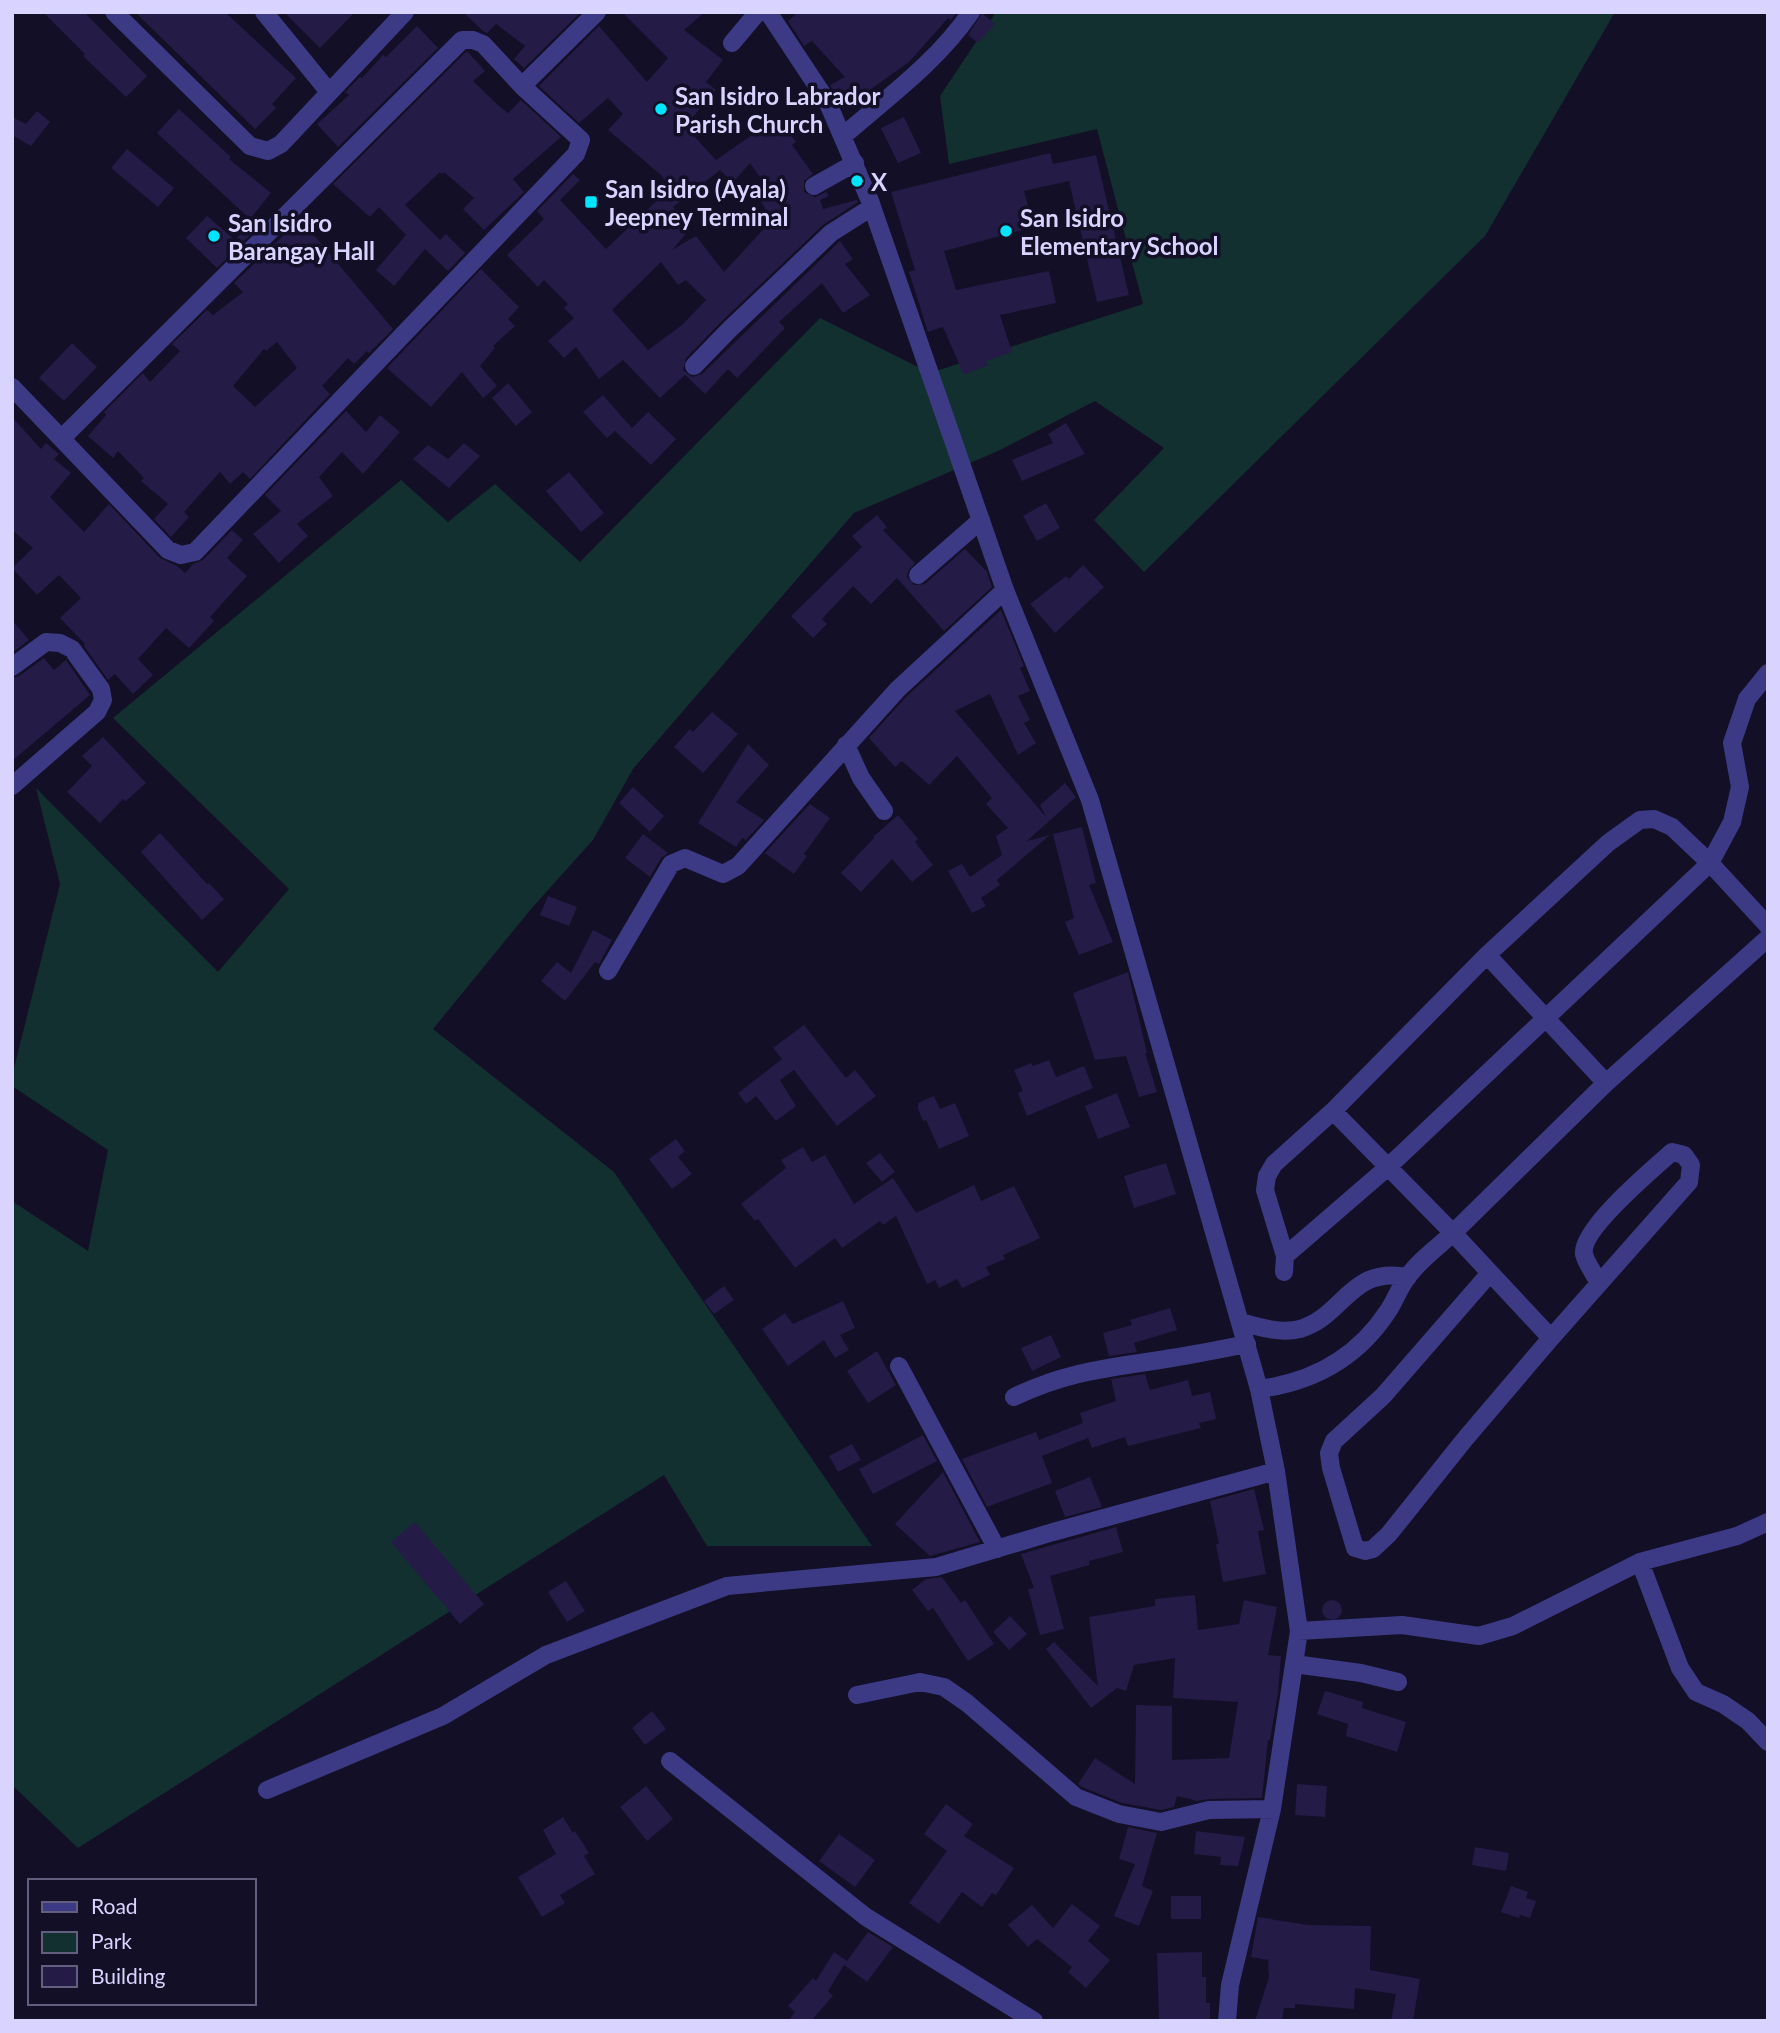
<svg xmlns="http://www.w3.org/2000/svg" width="1780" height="2033" font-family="Lato,sans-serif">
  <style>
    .green { fill: #12302f }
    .building { fill: #241b47; fill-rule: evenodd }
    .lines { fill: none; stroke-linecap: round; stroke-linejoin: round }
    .minor { stroke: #3d3a85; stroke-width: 18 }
    .poi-dot { fill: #00e5ff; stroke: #130f26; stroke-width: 2.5 }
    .labels { text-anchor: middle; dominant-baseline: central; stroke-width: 7; stroke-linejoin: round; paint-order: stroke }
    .poi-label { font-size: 24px; font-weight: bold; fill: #d9d4ff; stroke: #130f26; text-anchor: start }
  </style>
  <rect width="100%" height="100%" fill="#130f26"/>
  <path class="green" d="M996,12H1615L1485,236L1144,572L1094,520L1164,448L1095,401L998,451L854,513L633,769L593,840L531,909L433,1029L614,1172L872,1546H707L664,1475L78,1848L12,1785V1201L88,1251L108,1150L12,1086V1076L60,884L36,788L218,972L289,889L113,718L401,480L448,522L495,484L580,562L820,318L930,373L1143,304L1097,129L949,164L940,96Z"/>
  <path class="building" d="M43,12H84L147,76L126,97L83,56L85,54Z
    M135,12H225L296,78L272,104L276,108L255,129Z
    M284,12H355L320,48Z
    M463,12H581L524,68L514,59L525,46L496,24L487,33L484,32Z
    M622,12H705L684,30L723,60L706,82L716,90L685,126L716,160L778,117L796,142L792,145L813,174L804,181V192L815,197L826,192L829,196L820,200L823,209L857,200L858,202L823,225L722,321L686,358L683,370L692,377L702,374L840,241L853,259L845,264L870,295L843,313L822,283L779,322L785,328L737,378L728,369L705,394L685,375L660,398L623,360L599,379L576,347L564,358L548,341L574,318L564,308L568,304L544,280L538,287L507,255L544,219L537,211L573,174L580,180L560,200L606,249L670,188L661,175L608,130L623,114L608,98L579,123L539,86L599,26L647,82L668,58ZM750,163L771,193L760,200L772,220L724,272L696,236L672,250L690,229L686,224L688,222L673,207L720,170L729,179H736ZM661,262L678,285L686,280L706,300L682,325L648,350L612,310Z
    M799,12H957L951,20L948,18L909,62L867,92L842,107L830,85L845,77L812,41L804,46L788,21Z
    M982,13L995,24L978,43L968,35Z
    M417,26L438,48L338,147L317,124L349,95L345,92L360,77L362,78L383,55L386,57Z
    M467,51L485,71L473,81L500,107L508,113L521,100L561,137L513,179L524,192L484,230L463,209L474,198L444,172L442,174L440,172L405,205L440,240L446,234L465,253L448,271L425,249L394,286L376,270L406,235L379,207L370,217L333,184Z
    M179,109L231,157L229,159L271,193L250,219L157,133Z
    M37,111L50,122L31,146L12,135V117L26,124Z
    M904,117L921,153L898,163L881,128Z
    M127,149L174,188L158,207L111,168Z
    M1050,153L1053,164L1096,155L1129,295L1097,302L1069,181L1024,191L1034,227L944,251L956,290L1049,271L1056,303L1000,315L1012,352L986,361L988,365L964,375L943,327L928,332L909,272L915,270L891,192Z
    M307,213L320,227L313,234L393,329L369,353L367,351L354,364L348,358L322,386L330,394L250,479L243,472L230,484L220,472L184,512L189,517L171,537L154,519L168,504L141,481L144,478L118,451L113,458L88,436L106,415L104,412L143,373L150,382L180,351L172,344L207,310L213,315L243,292L234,283ZM277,342L297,368L255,407L233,386L264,349L266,351Z
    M207,216L235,240L252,222L258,227L217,268L186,238Z
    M481,269L519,307L508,319L515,326L493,346L495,348L480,366L497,386L483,398L462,372L431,407L387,368Z
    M72,343L97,367L64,401L39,378Z
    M508,383L532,412L516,426L492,398Z
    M603,395L632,428L648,412L676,439L651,465L615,431L607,438L583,412Z
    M346,411L366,432L380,415L400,432L363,474L342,452L319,477L333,496L297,524L308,536L279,563L253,534L281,511L265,495Z
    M12,417L41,449L46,443L59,454L54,459L71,473L50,497L84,532L109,504L160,558L177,566L185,573L193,564L203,560L232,530L243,540L227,558L247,576L210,617L214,621L189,648L166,628L138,659L153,675L133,694L115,674L108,680L84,646L85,644L60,618L81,598L59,575L37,595L12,568L33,548L12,530Z
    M1066,423L1085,454L1022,481L1012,460L1053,443L1048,434Z
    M464,443L480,456L449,488L413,459L428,445L448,459Z
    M569,472L604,513L581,532L546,491Z
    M1046,503L1060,528L1037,541L1023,516Z
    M877,515L887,527L883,530L915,563L908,571L907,577L914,585L925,584L965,549L987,572L992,587L944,631L897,578L871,604L853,586L822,619L827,624L813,638L791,616L862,547L852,536Z
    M1083,565L1104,587L1055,633L1030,604L1066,576L1069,579Z
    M1001,610L1024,666L1020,668L1030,691L1018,696L1030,720L1024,723L1036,743L1018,755L990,694L955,711L1046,817L1040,805L1065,783L1076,797L1027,841L1050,835L997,880L1000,885L981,898L986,906L972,913L948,871L962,864L970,877L1002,855L996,836L1008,828L986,804L992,798L957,756L929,785L902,761L895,767L869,738L906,697Z
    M12,620L29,640L12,653Z
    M44,658L54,670L66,660L90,695L12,761V678L19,676Z
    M712,712L738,734L703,773L674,747L690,729L693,732Z
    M103,737L146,783L126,801L123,799L100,823L67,792L92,766L82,756Z
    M748,744L769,765L736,802L764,820L746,840L742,838L736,847L698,823Z
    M633,787L664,816L650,832L619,803Z
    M810,804L830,818L804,854L807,856L794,874L765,853Z
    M898,815L918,839L915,842L933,865L912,882L892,859L861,892L841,873L874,838L873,837Z
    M1082,827L1096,883L1089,885L1113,942L1079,955L1065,922L1074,918L1053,834Z
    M160,833L207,884L209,883L224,899L202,920L141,852Z
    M643,834L668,853L661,858L650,877L625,858Z
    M548,896L577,907L569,926L540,915Z
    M593,930L612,940L599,964L595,962L565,1001L541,981L557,962L571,973Z
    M1128,972L1147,1053H1145L1157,1092L1139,1097L1126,1056L1095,1060L1073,993Z
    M804,1025L846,1078L855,1070L876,1096L837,1126L794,1070L780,1080L796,1106L776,1121L756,1096L746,1104L738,1093L782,1059L773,1048Z
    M1049,1060L1056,1077L1084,1066L1093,1088L1027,1116L1018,1093L1023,1091L1014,1070L1031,1063L1033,1066Z
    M1117,1093L1130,1127L1098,1139L1085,1106Z
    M934,1096L940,1109L955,1103L969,1136L939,1149L926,1120L923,1121L918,1109V1103Z
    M676,1139L685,1151L678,1157L692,1174L672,1189L649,1159Z
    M803,1147L812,1162L825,1155L854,1204L893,1178L916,1213L974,1185L981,1201L1014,1186L1040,1238L1003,1255L1005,1259L986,1267L990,1275L962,1288L957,1279L939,1288L935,1280L927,1284L896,1216L883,1225L880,1221L842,1248L835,1238L795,1268L758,1219L755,1221L741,1204L786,1168L781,1160Z
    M880,1153L895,1172L882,1182L866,1163Z
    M1166,1163L1176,1194L1134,1208L1124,1176Z
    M724,1286L734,1300L714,1314L704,1301Z
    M843,1301L855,1328L840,1335L849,1350L835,1358L824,1340L788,1366L762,1329L785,1313L793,1324Z
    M1170,1308L1177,1330L1134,1343L1137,1352L1109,1356L1103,1333L1132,1325L1130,1320Z
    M1051,1335L1061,1357L1032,1371L1021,1348Z
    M877,1351L896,1385L868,1403L847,1371Z
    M1145,1374L1150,1390L1188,1380L1192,1396L1210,1392L1216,1419L1199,1423L1201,1428L1128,1446L1125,1437L1092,1448L1088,1438L1042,1456L1052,1483L987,1507L962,1459L1036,1432L1039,1440L1083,1423L1080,1413L1116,1401L1111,1379Z
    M923,1435L937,1461L873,1494L859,1469Z
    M852,1444L861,1460L838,1472L829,1456Z
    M943,1472L980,1542L930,1556L895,1524Z
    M1090,1477L1102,1507L1065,1517L1055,1491Z
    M1254,1489L1264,1530L1258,1531L1266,1574L1223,1582L1216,1544H1219L1210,1501Z
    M415,1522L484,1604L460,1624L391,1542Z
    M1116,1527L1123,1552L1089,1561L1090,1565L1050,1576L1064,1629L1040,1635L1028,1589L1034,1588L1021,1554Z
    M942,1577L961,1603L965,1600L994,1644L968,1661L933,1608L928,1611L912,1590L926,1579Z
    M566,1581L585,1611L567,1622L548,1592Z
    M1195,1595L1198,1630L1239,1624L1244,1600L1277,1607L1268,1655L1281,1656L1278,1693L1270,1740H1268L1262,1798L1209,1799L1197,1801L1177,1796L1174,1807L1161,1810L1122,1803L1082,1787L1078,1784L1095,1758L1135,1784L1136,1705L1172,1706V1760L1229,1758L1238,1702L1173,1698L1175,1658L1134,1665L1126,1691L1117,1688L1091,1708L1046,1649L1054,1642L1098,1686L1089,1617L1155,1606V1599Z
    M1322 1610a10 10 0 1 1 20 0a10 10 0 1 1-20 0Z
    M1010,1616L1027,1634L1009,1650L993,1632Z
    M1325,1691L1363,1702L1362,1708L1406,1722L1397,1752L1346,1736L1348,1724L1317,1714Z
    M652,1711L666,1729L645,1745L632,1728Z
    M1297,1784L1327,1786L1325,1817L1295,1815Z
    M646,1786L673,1819L647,1841L620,1807Z
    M946,1804L973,1824L964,1836L1014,1868L996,1895L992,1893L982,1907L962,1892L939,1924L909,1903L947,1851L924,1834Z
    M563,1817L573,1833L575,1831L589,1853L584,1856L595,1874L560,1895L565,1903L542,1917L518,1877L556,1854L543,1830Z
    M1128,1827L1157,1833L1142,1886L1153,1891L1139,1926L1114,1916L1135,1864L1119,1859Z
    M1196,1831L1245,1837L1238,1866L1220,1865L1221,1857L1194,1854Z
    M839,1834L875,1860L855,1887L819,1861Z
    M1475,1847L1509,1853L1506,1871L1472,1865Z
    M1511,1886L1528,1892L1526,1898L1536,1901L1530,1918L1520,1915L1519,1918L1501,1912Z
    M1171,1896H1201V1919H1171Z
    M1072,1904L1100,1926L1088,1941L1110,1960L1086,1988L1068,1972L1072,1967L1037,1939L1028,1947L1008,1925L1032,1905L1053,1928Z
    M1258,1917L1308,1925L1371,1926L1370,1970L1420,1979L1413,2021H1391L1396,1994L1355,1988L1354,2009L1295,2004V2008H1284L1282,2021H1255L1269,1977L1268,1960L1251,1957Z
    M868,1932L893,1947L867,1982L844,1965L828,1991L833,1996L811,2021H788L795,2012L788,2006L813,1978L816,1981L834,1952L847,1961Z
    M1202,1952V1977H1206V2003H1210V2021H1159L1157,1953Z"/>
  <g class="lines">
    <path class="minor" d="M114,12L250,146L268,151L281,144L405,12
      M264,12L329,92
      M768,12L827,101L870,201L1005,590L1090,800L1259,1389L1276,1471L1299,1631L1272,1809L1230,1985L1227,2021
      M732,43L758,12
      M522,86L597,12
      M843,136C888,97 937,62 971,12
      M814,186L855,163
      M694,366L730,329L831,233L872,207
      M12,387L168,550L181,555L195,552L576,154L581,140L522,86L483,44L473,40H462L62,438
      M918,575L981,520
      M12,667L46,642L60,643L72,649L101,689L103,700L97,712L12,786
      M846,745L861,778L884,811
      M1487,955L1606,1083
      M608,971L671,864L685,858L723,874L738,866L898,689L1005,590
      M1285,1256L1388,1167L1710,863L1768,926
      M1284,1272L1285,1256L1265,1190L1267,1176L1274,1164L1333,1111L1487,955L1608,843L1640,820L1654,819L1672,827L1710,863L1732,822L1740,787L1732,743L1747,699L1768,673
      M1490,1273L1383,1396L1334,1441L1329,1453L1331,1468L1355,1548L1365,1551L1373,1549L1389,1534L1465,1439L1551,1338L1453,1233L1606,1083L1768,938
      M1241,1322C1259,1327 1280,1334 1300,1329C1344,1316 1350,1266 1407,1277
      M1551,1338L1689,1182L1691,1165L1684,1155L1672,1152C1654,1168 1580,1230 1584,1254C1586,1263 1595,1275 1599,1283
      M899,1366L997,1549
      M1259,1389C1313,1382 1358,1357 1388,1311C1395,1301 1399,1288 1407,1278C1418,1261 1438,1247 1453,1233L1333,1111
      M1014,1397C1070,1370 1112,1368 1172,1358C1197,1354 1222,1349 1247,1344
      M1640,1562L1680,1668L1696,1692L1723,1704L1748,1721L1768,1742
      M1299,1631L1402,1625L1479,1636L1513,1626L1640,1562L1737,1536L1768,1522
      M1294,1664L1361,1673L1398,1682
      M857,1695L920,1682L944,1687L967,1703L1076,1797L1119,1814L1161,1822L1209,1810L1272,1809
      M670,1761L866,1917L1034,2021
      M267,1790L443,1716L546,1655L727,1586L936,1567L1053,1532L1276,1471"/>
  </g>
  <g class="poi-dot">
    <circle cx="661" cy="109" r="7"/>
    <circle cx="857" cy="181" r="7"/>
    <rect x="584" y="195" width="14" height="14" rx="3.5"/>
    <circle cx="1006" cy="231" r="7"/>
    <circle cx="214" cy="236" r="7"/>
  </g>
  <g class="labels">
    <g class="poi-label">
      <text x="675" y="95">San Isidro Labrador<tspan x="675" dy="28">Parish Church</tspan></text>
      <text x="871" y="181">X</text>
      <text x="605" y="188">San Isidro (Ayala)<tspan x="605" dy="28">Jeepney Terminal</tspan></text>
      <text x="1020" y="217">San Isidro<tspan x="1020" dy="28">Elementary School</tspan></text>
      <text x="228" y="222">San Isidro<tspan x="228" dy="28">Barangay Hall</tspan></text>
    </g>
  </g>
  <rect width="1780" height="2033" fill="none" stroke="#d9d4ff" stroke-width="28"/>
  <rect x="28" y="1879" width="228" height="126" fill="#130f26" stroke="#625e7d" stroke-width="2"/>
  <rect x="42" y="1902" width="35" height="10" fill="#3d3a85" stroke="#625e7d" stroke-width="2"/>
  <text x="91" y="1914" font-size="21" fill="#d9d4ff">Road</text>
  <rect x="42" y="1932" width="35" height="21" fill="#12302f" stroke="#625e7d" stroke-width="2"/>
  <text x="91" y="1949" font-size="21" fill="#d9d4ff">Park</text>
  <rect x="42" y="1966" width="35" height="21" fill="#241b47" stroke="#625e7d" stroke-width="2"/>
  <text x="91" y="1984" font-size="21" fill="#d9d4ff">Building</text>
</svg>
